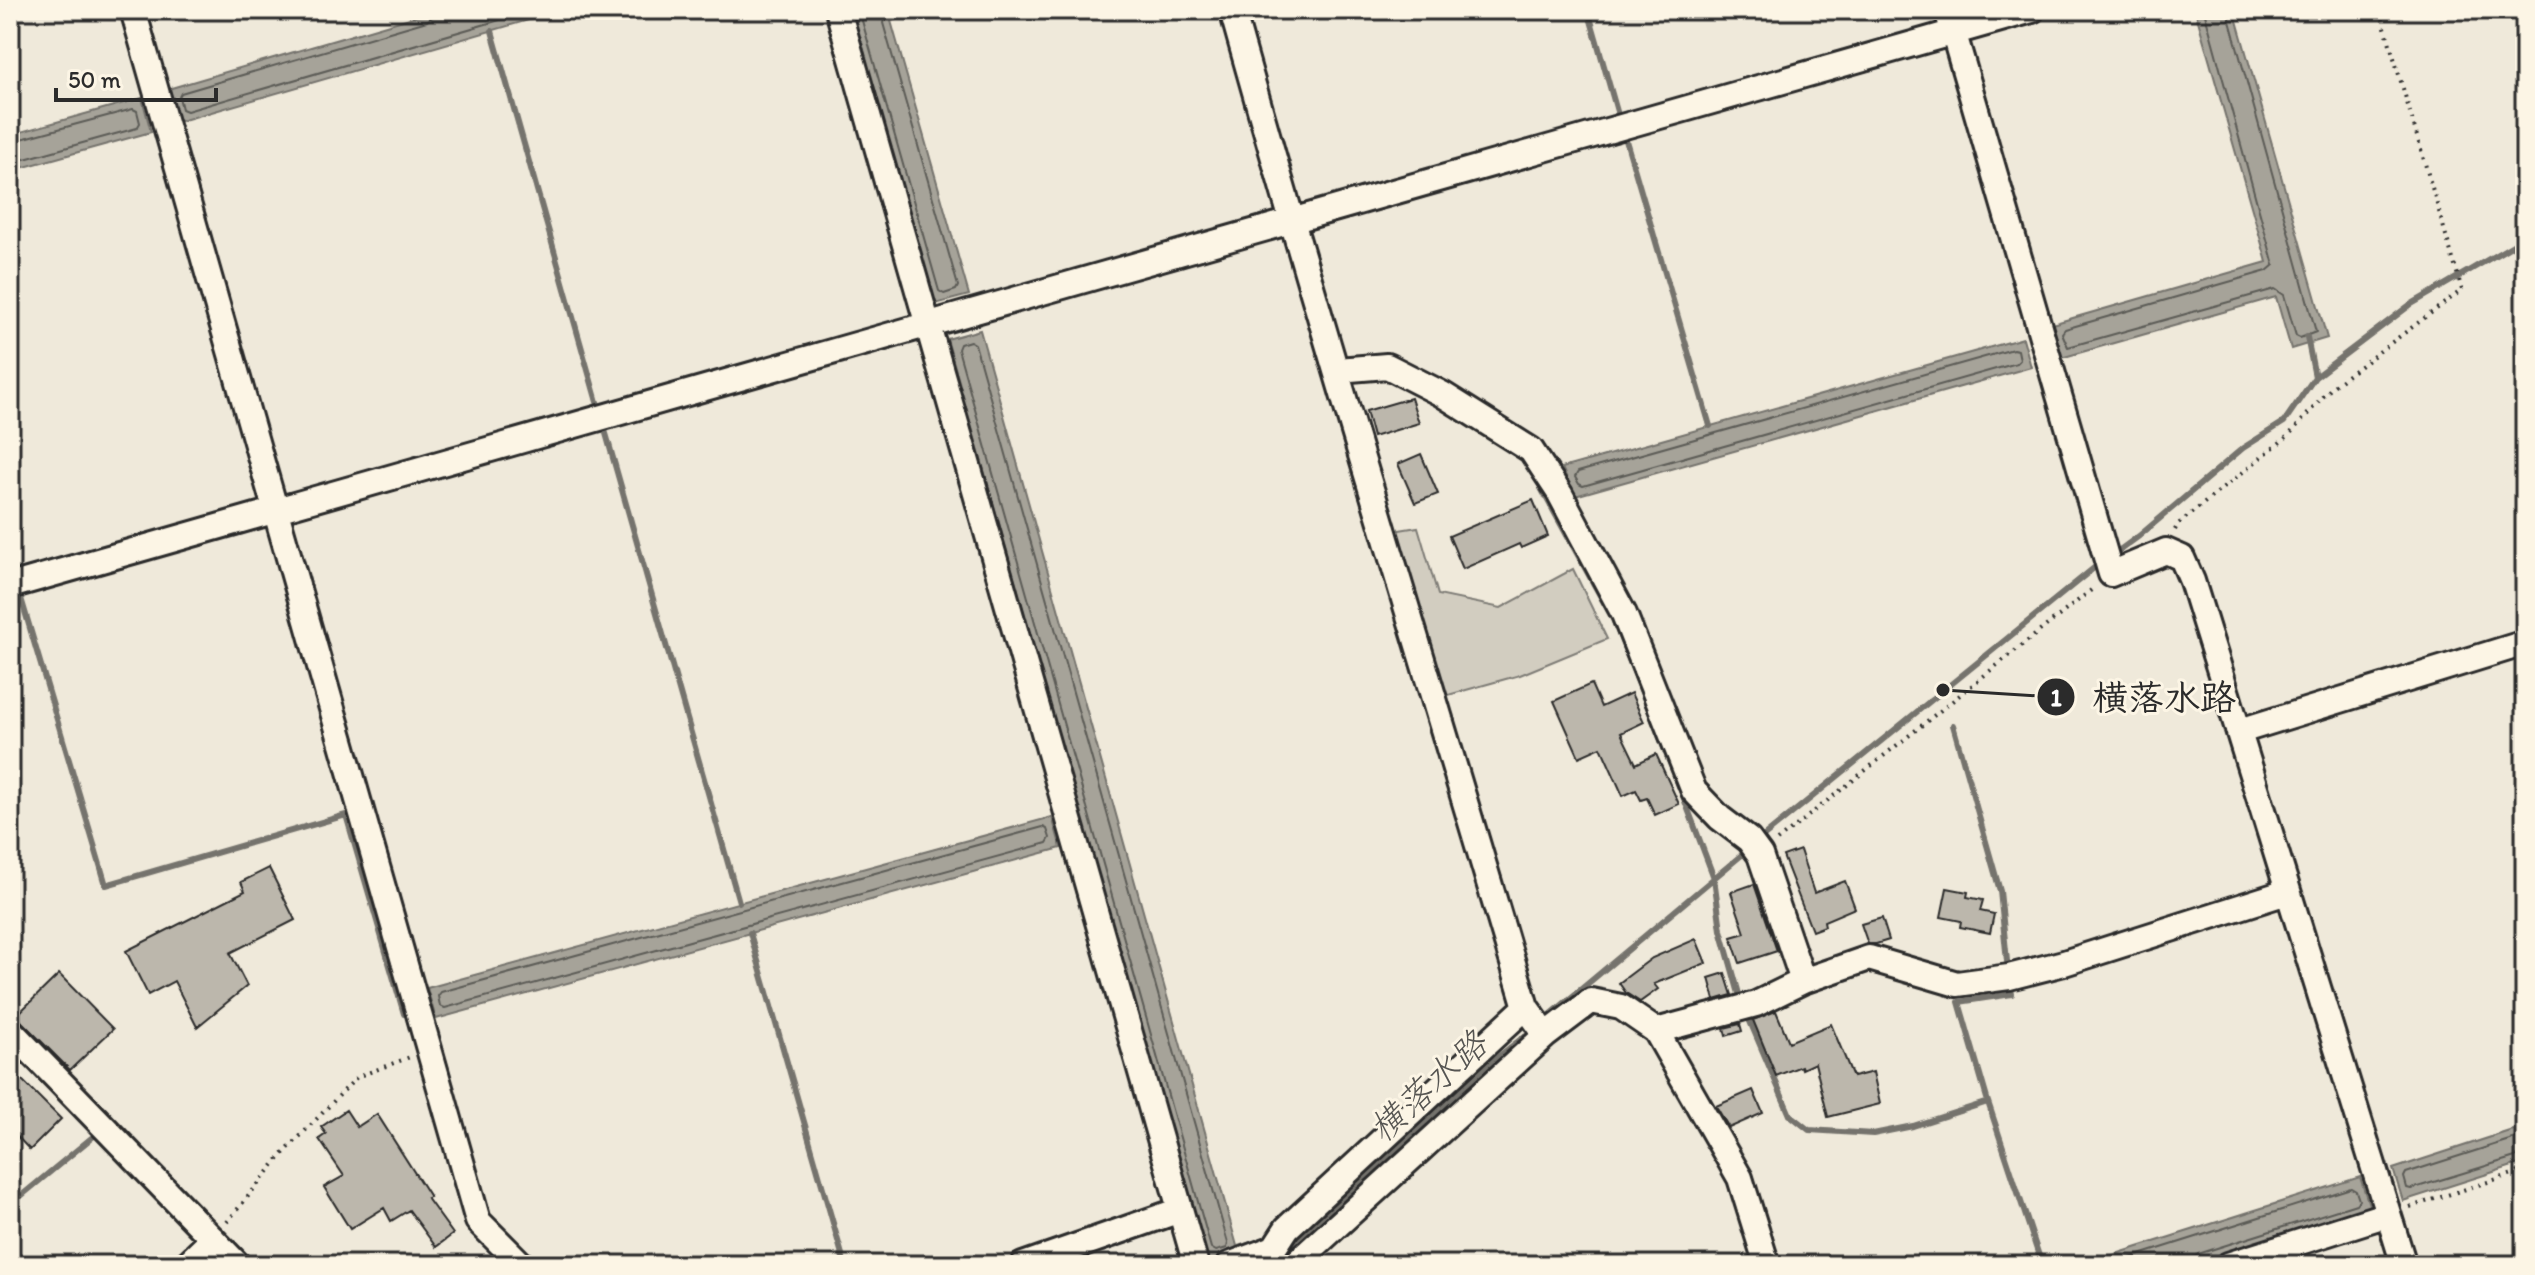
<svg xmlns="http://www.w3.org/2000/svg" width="2535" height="1275" font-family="Itim,'Klee One',sans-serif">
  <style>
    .green { fill: #d2cdc0; stroke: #7e7c76; stroke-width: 2 }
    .water { fill: #a6a399; stroke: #75736d; stroke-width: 2 }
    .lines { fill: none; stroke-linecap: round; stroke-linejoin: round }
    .shore { stroke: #5c5b57; stroke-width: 2 }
    .stream { stroke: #75736d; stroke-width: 6 }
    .building { fill: #bcb7ac; stroke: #2b2b2b; stroke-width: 2 }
    .minor-casing { stroke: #2b2b2b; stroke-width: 30 }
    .path { stroke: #2b2b2b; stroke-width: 4; stroke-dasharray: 2 6; stroke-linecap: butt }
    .minor { stroke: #fcf5e5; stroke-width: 24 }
    .labels { text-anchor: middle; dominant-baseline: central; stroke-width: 6; stroke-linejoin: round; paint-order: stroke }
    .water-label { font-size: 36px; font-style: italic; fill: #565552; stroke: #fcf5e5 }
    .leader { fill: none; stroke: #2b2b2b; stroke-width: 3 }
    .callout-dot { fill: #2b2b2b; stroke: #fcf5e5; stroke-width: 3 }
    .mark-label { font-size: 24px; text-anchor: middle; font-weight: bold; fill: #fff }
    .callout-label { font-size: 36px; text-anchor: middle; font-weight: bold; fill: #2b2b2b; stroke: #fcf5e5; stroke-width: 6; stroke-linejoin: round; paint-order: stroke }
  </style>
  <rect width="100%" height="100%" fill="#efe9da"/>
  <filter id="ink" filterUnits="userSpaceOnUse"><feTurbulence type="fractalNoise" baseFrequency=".0125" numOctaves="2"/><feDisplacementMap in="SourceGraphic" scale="16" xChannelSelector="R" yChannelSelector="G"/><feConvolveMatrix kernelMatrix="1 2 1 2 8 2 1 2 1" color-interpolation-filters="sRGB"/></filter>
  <g filter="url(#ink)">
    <path class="green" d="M1418,527L1438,595L1501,608L1573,569L1607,639L1520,675L1441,697L1393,531Z"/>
    <path class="water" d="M437,10H563L177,122L168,89Z
      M851,10H927L891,21L969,295L935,304Z
      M2195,10H2234L2327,338L2291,349L2276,297L2061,358L2052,324L2267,262Z
      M142,98L151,132L10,171V135Z
      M980,330L1239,1253L1207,1262L947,339Z
      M2023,338L2031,367L1575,496L1562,468Z
      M1052,817L1061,848L436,1019L427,988Z
      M2525,1126V1162L2403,1201L2393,1169Z
      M2360,1177L2370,1208L2188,1265H2081Z"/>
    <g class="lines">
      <path class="shore" d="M433,10L432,17L427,21L181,93L179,97L182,109L187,111L534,10
        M859,10L939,291L944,294L956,290L958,286L883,23L886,14L897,10
        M2204,10L2274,265L2267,271L2065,329L2062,333L2068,347L2275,289L2284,295L2296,336L2300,338L2316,332L2227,10
        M10,142L133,109L137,111L140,123L137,128L10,163
        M970,341L975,344L1228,1243L1227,1248L1216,1251L1211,1248L958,349L960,344Z
        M2013,349L2018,350L2020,360L2017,363L1583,486L1579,484L1575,477L1578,472Z
        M1043,827L1047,829L1050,838L1047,843L445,1008L440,1006L438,996L441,992Z
        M2525,1135L2406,1173L2404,1177L2407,1188L2411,1189L2525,1154
        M2108,1265L2351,1188L2356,1191L2359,1200L2356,1204L2198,1254L2193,1258L2192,1265"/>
      <path class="stream" d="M1588,10L1618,115
        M492,31L597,402
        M1625,137L1710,426
        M2307,337L2315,377
        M605,430L739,902
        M1548,486L1541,488L1613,619L1683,796L1714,878L1721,930L1741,1001
        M2113,555L2139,536L2243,448L2284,422L2315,377L2410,305L2525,238
        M21,598L106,885L346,815L404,1014
        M1953,725L2000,891L2008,971
        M1758,841L2100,563
        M750,933L845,1265
        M1746,1012L1790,1115L1809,1130L1873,1134L1913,1126L1988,1102L2042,1265
        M1543,1021L1750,848
        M1988,1102L1959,1002L2012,994L2010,982
        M10,1205L95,1135
        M1238,1248L1254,1243
        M1286,1249L1484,1068L1535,1028"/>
    </g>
    <path class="building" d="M1411,398L1419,423L1373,437L1366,411Z
      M1421,454L1438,494L1415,503L1398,464Z
      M1533,500L1548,536L1521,548L1519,544L1463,569L1449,536Z
      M1591,684L1601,707L1631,693L1644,722L1621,733L1636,764L1656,754L1679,804L1655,815L1647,798L1641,800L1636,790L1623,796L1601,747L1579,757L1554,701Z
      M1800,850L1814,893L1845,881L1855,908L1824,921L1825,926L1812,931L1783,856Z
      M269,868L295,920L230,953L247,986L197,1027L174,981L148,995L126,951L245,891L241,882Z
      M1754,884L1777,951L1740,963L1731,937L1745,933L1731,892Z
      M1947,888L1968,892L1967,897L1983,900L1980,911L1994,914L1990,933L1960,927L1961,921L1941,917Z
      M1882,918L1889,940L1876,944H1868L1861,924Z
      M1696,939L1706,963L1654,984L1658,989L1640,1002L1626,993L1619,983L1652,958Z
      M1725,973L1732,995L1715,1000L1709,978Z
      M59,974L113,1029L70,1070L16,1016Z
      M1776,1011L1789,1042L1831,1024L1853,1077L1873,1072L1880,1104L1828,1117L1815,1063L1802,1069L1801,1066L1776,1076L1753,1020Z
      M1740,1024L1742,1031L1726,1036L1724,1028Z
      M10,1068L61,1119L30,1150L10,1129Z
      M1753,1090L1763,1113L1729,1128L1716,1106Z
      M346,1110L357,1127L377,1114L430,1197L427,1198L453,1234L436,1247L409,1210L391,1221L384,1208L350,1229L324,1187L344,1176L319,1139L326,1134L321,1127Z"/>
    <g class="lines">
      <g class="minor-casing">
        <path id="minor" d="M133,10L478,1221L522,1265
          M838,10L1196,1265
          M1232,10C1325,344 1428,675 1526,1007L1546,1035
          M1947,10L2111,574L2166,551L2182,558L2192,581L2404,1265
          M1338,370L1387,366L1442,394L1531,450L1560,494L1624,614L1694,791L1720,818L1749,840L1760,855L1803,981
          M10,586L2032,10
          M2240,731L2525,643
          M10,1030L238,1265
          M1656,1031L1756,1004L1803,981L1869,958L1957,984L2009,977L2064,963L2287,892
          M186,1265L213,1239
          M1023,1265L1180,1210
          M1229,1265L1274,1248L1287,1228L1526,1007
          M1294,1265L1546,1035L1591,1001L1621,1007L1656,1031L1740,1178L1767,1265
          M2228,1265L2388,1214"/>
      </g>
      <path class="path" d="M2175,530L2178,524L2288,436L2332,387L2462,290L2380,10
        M1777,841L2095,587
        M2410,1207L2525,1170
        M227,1222L282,1155L357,1077L410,1057"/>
      <use href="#minor" class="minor"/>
    </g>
  </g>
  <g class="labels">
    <g class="water-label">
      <text transform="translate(1428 1086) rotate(-42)">横落水路</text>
    </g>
  </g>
  <path class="leader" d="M1943 690L2056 697"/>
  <g class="callout-dot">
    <circle cx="1943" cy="690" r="8"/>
    <circle cx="2056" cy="697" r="20"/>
  </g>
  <g class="mark-label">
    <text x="2056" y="706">1</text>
  </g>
  <g class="callout-label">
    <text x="2164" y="710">横落水路</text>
  </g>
  <rect width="2535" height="1275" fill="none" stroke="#fcf5e5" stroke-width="40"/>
  <rect x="20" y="20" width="2495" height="1235" fill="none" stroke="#2b2b2b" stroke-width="3" filter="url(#ink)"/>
  <path d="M56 88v12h160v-12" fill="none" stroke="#2b2b2b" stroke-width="4"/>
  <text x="68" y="88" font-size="24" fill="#2b2b2b" stroke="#fcf5e5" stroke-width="6" paint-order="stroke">50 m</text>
</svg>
